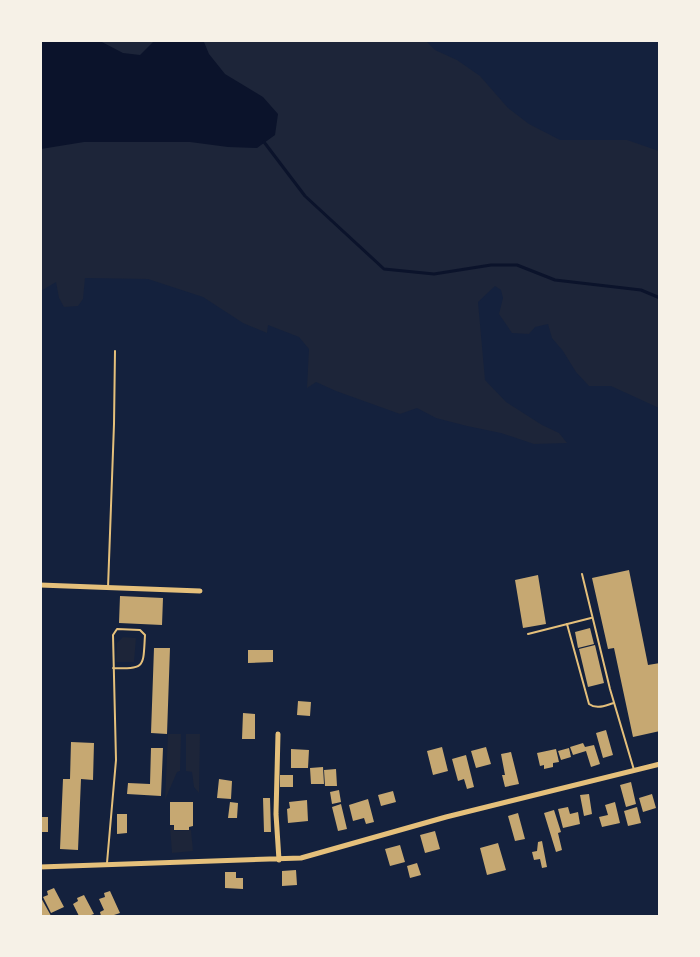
<svg xmlns="http://www.w3.org/2000/svg" width="700" height="957" font-family="'Open Sans',sans-serif">
  <style>
    .green { fill: #1d2539 }
    .water { fill: #0b132b }
    .lines { fill: none; stroke-linecap: round; stroke-linejoin: round }
    .stream { stroke: #0b132b; stroke-width: 3 }
    .building { fill: #c6a872 }
    .service { stroke: #e5c07b; stroke-width: 2 }
    .minor { stroke: #e5c07b; stroke-width: 5 }
  </style>
  <rect width="100%" height="100%" fill="#14213d"/>
  <path class="green" d="M40,41H426L435,50L457,60L480,76L508,108L529,124L560,140H627L659,151V408L611,386H589L576,372L563,351L552,338L548,324L535,327L529,334L512,333L499,314L503,298L501,290L495,286L478,302L485,380L506,402L542,425L559,433L567,443L534,444L501,433L467,426L436,418L417,408L400,414L336,391L316,382L307,388L309,349L299,337L268,325L267,333L243,323L203,297L148,279L85,278L83,299L78,306L64,307L59,298L56,282L41,291Z
    M123,637L136,638L134,662H116L117,643Z
    M168,734H181L180,771L177,772L165,800Z
    M186,734H200L199,793L194,787L192,772L186,771Z
    M173,826L174,831L191,830L193,851L172,853L170,827Z"/>
  <path class="water" d="M169,41L204,42L209,54L225,74L263,97L278,114L275,135L257,148L228,147L190,142H84L41,149V41H100L123,53L140,55L153,42Z"/>
  <g class="lines">
    <path class="stream" d="M264,142L305,196L384,269L434,274L491,265H517L555,280L641,290L660,298"/>
  </g>
  <path class="building" d="M629,570L648,665L660,663V731L633,737L614,648L608,649L592,578Z
    M538,575L546,624L523,628L515,580Z
    M120,596L163,598L162,625L119,623Z
    M590,628L594,644L578,648L575,632Z
    M595,645L604,683L588,687L579,649Z
    M154,648H170L167,734L151,733Z
    M248,650H273V662L248,663Z
    M298,701L311,702L310,716L297,715Z
    M243,713L255,714V739H242Z
    M606,730L613,755L603,758L596,733Z
    M71,742L94,743L93,780L81,779L78,850L60,849L63,779H70Z
    M583,743L585,747L594,745L600,764L591,767L586,751L573,755L570,747Z
    M442,747L448,771L433,775L427,751Z
    M486,747L491,764L476,768L471,751Z
    M151,748H163L161,796L127,794L128,783L150,784Z
    M569,748L571,757L561,760L558,751Z
    M291,749L309,750L308,768H291Z
    M556,749L559,762L553,763V767L544,769V765L540,766L537,753Z
    M511,752L519,784L505,787L502,775H505L501,754Z
    M466,755L474,787L467,789L464,779L458,781L452,759Z
    M323,767L324,784H311L310,768Z
    M336,769L337,786H325L324,770Z
    M280,775H293V787H280Z
    M219,779L232,781L231,799L217,798Z
    M631,782L636,804L626,807L620,785Z
    M339,790L341,802L332,804L330,792Z
    M393,791L396,802L381,806L378,795Z
    M589,794L592,814L584,816L580,795Z
    M652,794L656,808L643,812L639,798Z
    M263,798H270L271,832H264Z
    M368,799L374,822L366,824L364,818L353,821L349,805Z
    M307,800L308,821L288,823L287,809L290,808L289,802Z
    M170,802H193V826L189,827V830H174V825H170Z
    M230,802L238,803L237,818H228Z
    M615,802L620,823L602,827L599,817L608,815L605,805Z
    M341,804L347,829L338,831L332,807Z
    M568,807L570,814L578,812L580,824L563,828L558,809Z
    M637,807L641,823L628,826L624,811Z
    M554,810L561,832L558,833L562,850L556,852L544,813Z
    M518,813L525,839L515,841L508,816Z
    M117,814H127V833L117,834Z
    M41,817H48V832H40Z
    M435,831L440,849L425,853L420,835Z
    M542,841L547,867L542,868L540,859L534,860L532,852L537,851L538,842Z
    M498,843L506,870L487,875L480,848Z
    M400,845L405,862L390,866L385,849Z
    M417,863L421,875L410,878L407,866Z
    M296,870L297,885L282,886V871Z
    M225,872H236V878H243V889L225,888Z
    M54,888L64,907L51,913L43,897L48,895L47,891Z
    M110,891L120,913L111,916H101L100,912L104,910L99,899L105,897L104,893Z
    M84,895L94,914L88,916H79L73,904L78,901L77,898Z
    M40,896L50,914L51,916H40Z"/>
  <g class="lines">
    <path class="service" d="M582,574L610,689L634,770
      M108,588L114,424L115,351
      M567,624L589,704C597,710 606,705 614,703
      M528,634L591,618
      M107,863L116,760L113,635L117,629L140,630L145,635C143,667 146,669 113,668"/>
    <path class="minor" d="M40,585L200,591
      M278,734L276,814L279,860
      M40,867L301,858L446,817L660,764"/>
  </g>
  <rect width="700" height="957" fill="none" stroke="#f6f1e7" stroke-width="84"/>
</svg>
